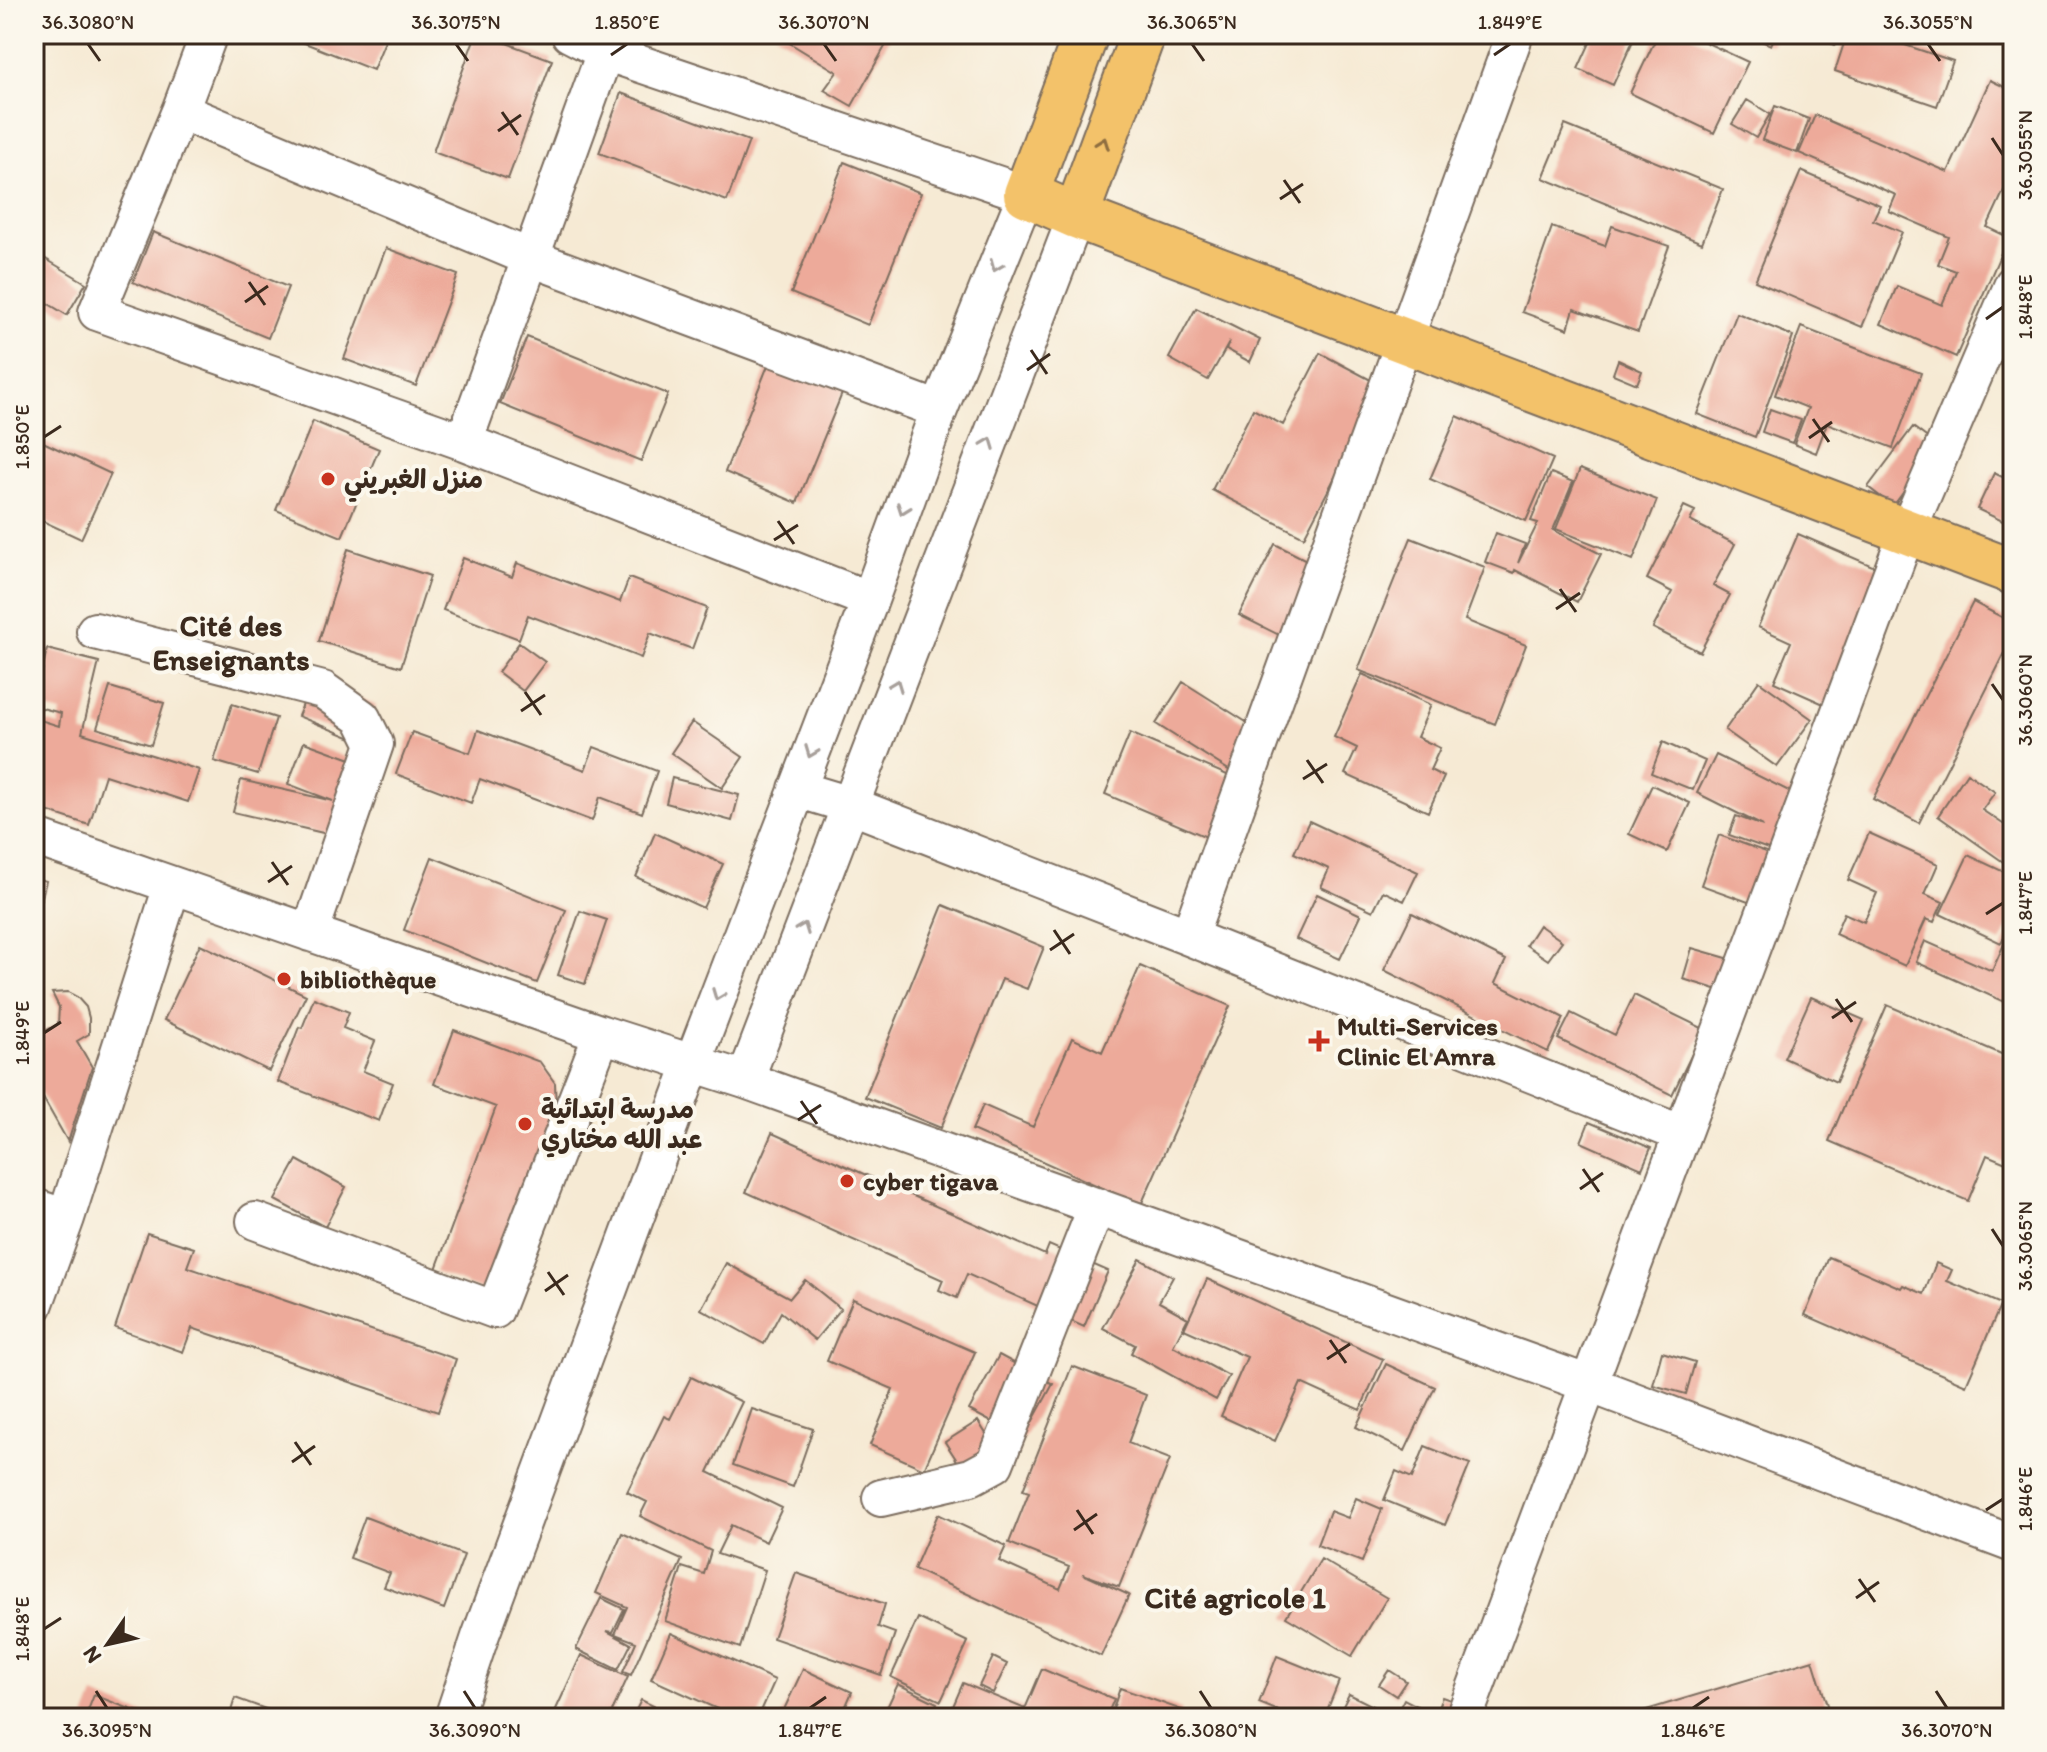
<svg xmlns="http://www.w3.org/2000/svg" width="2047" height="1752" font-family="Itim,'Playpen Sans Arabic',sans-serif">
  <style>
    .building { fill: #edaa9a }
    .lines { fill: none; stroke-linecap: round; stroke-linejoin: round }
    .minor-casing { stroke: #7c6d5e; stroke-width: 40 }
    .major-casing { stroke: #7c6d5e; stroke-width: 48 }
    .minor { stroke: #fff; stroke-width: 36 }
    .major { stroke: #f3c26a; stroke-width: 44 }
    .oneway { stroke: #8e6e40 }
    .oneway2 { stroke: #a79f9a }
    .ticks { fill: none; stroke: #3b2a1e; stroke-width: 3 }
    .poi-dot { fill: #c8321e; stroke: #fbf7ec; stroke-width: 3 }
    .labels { text-anchor: middle; dominant-baseline: central; stroke-width: 8; stroke-linejoin: round; paint-order: stroke }
    .poi-label { font-size: 26px; font-weight: bold; fill: #3b2a1e; stroke: #fbf7ec; text-anchor: start }
    .quarter-label { font-size: 30px; font-weight: bold; fill: #3b2a1e; stroke: #fbf7ec }
    .neatline { fill: none; stroke: #3b2a1e; stroke-width: 3 }
    .ticks-label { font-size: 20px; text-anchor: middle; fill: #3b2a1e }
  </style>
  <rect width="100%" height="100%" fill="#fbf7ec"/>
  <filter id="ink" filterUnits="userSpaceOnUse"><feTurbulence type="fractalNoise" baseFrequency=".0125" numOctaves="2"/><feDisplacementMap in="SourceGraphic" scale="16" xChannelSelector="R" yChannelSelector="G"/><feConvolveMatrix kernelMatrix="1 2 1 2 8 2 1 2 1" color-interpolation-filters="sRGB"/></filter>
  <filter id="wash" filterUnits="userSpaceOnUse"><feTurbulence type="fractalNoise" baseFrequency=".006" numOctaves="4" result="noise"/><feDisplacementMap in="SourceGraphic" scale="32" xChannelSelector="R" yChannelSelector="G"/><feGaussianBlur stdDeviation="1.8" result="paint"/><feColorMatrix in="noise" values="0 0 0 0 0 0 0 0 0 0 0 0 0 0 0 0 0 1.4 0 .05"/><feComposite in="paint" operator="in"/></filter>
  <g filter="url(#wash)">
    <rect width="100%" height="100%" fill="#f6ead4"/>
    <g id="blocks">
      <path class="building" d="M282,34H388L373,70Z
        M476,34H482L552,60L508,179L433,152Z
        M775,34H892L852,106L824,90L837,72Z
        M1594,34H1636L1613,85L1578,69Z
        M1658,34H1688L1748,62L1714,133L1630,93Z
        M1745,34H1776L1771,45Z
        M1809,34H1839L1835,45Z
        M1847,34H1872L1953,61L1937,106L1835,71Z
        M1990,80L2013,91V171L1987,227L2008,237L1956,357L1881,324L1897,286L1942,305L1956,271L1938,264L1949,237L1889,211L1896,195L1799,153L1815,115L1948,172Z
        M621,93L749,141L727,201L599,153Z
        M1747,100L1770,114L1756,138L1732,124Z
        M1775,106L1809,119L1797,153L1762,140Z
        M1565,125L1723,189L1702,243L1543,178Z
        M844,162L921,193L868,325L791,293Z
        M1801,171L1880,205L1873,220L1902,232L1862,327L1755,281Z
        M1612,226L1669,246L1638,332L1574,309L1568,329L1522,312L1552,227L1605,246Z
        M153,232L288,287L268,338L133,282Z
        M386,248L458,275L416,386L344,359Z
        M34,252L86,283L67,315L34,295Z
        M1196,308L1260,340L1250,362L1226,349L1230,341L1208,380L1169,358Z
        M1737,313L1793,336L1755,437L1697,414Z
        M1801,327L1921,373L1893,448L1827,423L1816,453L1794,444L1808,408L1775,395Z
        M527,337L668,394L641,461L500,404Z
        M775,348L848,379L797,503L725,472Z
        M1320,353L1382,386L1304,537L1212,490L1253,409L1283,425Z
        M1618,360L1642,371L1637,384L1613,374Z
        M1770,409L1801,420L1792,443L1762,432Z
        M1457,416L1553,459L1526,521L1430,479Z
        M313,421L379,449L342,537L276,510Z
        M1913,427L1938,446L1893,506L1868,487Z
        M43,442L111,474L81,539L34,517V461Z
        M1580,469L1657,500L1633,560L1556,529Z
        M1551,473L1573,482L1553,530L1601,554L1577,602L1515,570L1514,573L1485,562L1496,533L1525,544L1518,563L1538,523L1531,521Z
        M1994,473L2013,482V526L1977,509Z
        M1684,506L1695,511L1690,521L1735,544L1713,586L1730,595L1700,652L1653,628L1672,592L1647,579Z
        M1798,534L1882,570L1844,713L1774,682L1791,642L1758,627Z
        M1411,538L1485,567L1465,620L1526,645L1495,724L1358,670Z
        M1275,544L1332,573L1297,644L1239,615Z
        M348,549L430,576L401,667L319,641Z
        M463,558L512,577L517,563L620,602L629,578L707,608L692,649L650,633L641,658L528,615L519,639L443,610Z
        M1973,602L2013,623V637L1919,823L1873,799Z
        M519,643L545,662L523,691L498,672Z
        M47,649L99,662L82,733L199,770L188,802L105,775L89,825L34,807V718L59,726L61,713L34,706Z
        M1362,674L1431,705L1417,737L1440,748L1430,770L1444,777L1428,812L1345,774L1357,748L1334,737Z
        M314,678L376,705L361,742L298,716Z
        M1759,681L1812,719L1777,767L1725,730Z
        M1183,682L1262,732L1235,774L1156,724Z
        M110,687L164,703L151,745L97,728Z
        M232,704L276,718L258,774L214,761Z
        M692,722L743,757L722,788L671,753Z
        M478,730L585,770L594,747L657,771L642,813L600,797L592,821L480,779L471,803L396,774L412,732L470,753Z
        M1130,733L1248,784L1223,844L1105,794Z
        M304,742L356,761L336,836L233,812L241,780L333,801L288,784Z
        M1663,742L1705,761L1693,790L1651,773Z
        M1716,755L1799,796L1771,850L1729,835L1736,816L1763,826L1697,793Z
        M1967,773L1995,792L1982,810L2006,826L2013,817V917L2001,943L1940,914L1968,855L2006,873L2009,866L1938,816Z
        M672,778L739,795L732,821L666,803Z
        M1652,785L1690,803L1667,852L1629,834Z
        M1309,821L1418,872L1404,901L1383,891L1373,911L1321,887L1329,869L1294,853Z
        M655,833L723,864L703,908L636,877Z
        M1869,833L1938,864L1925,894L1943,902L1934,922L1926,919L1905,966L1835,934L1844,913L1864,922L1877,893L1848,880Z
        M1719,835L1769,853L1751,903L1701,885Z
        M432,857L566,910L537,983L404,930Z
        M34,878L46,881L41,901L34,899Z
        M1317,894L1361,915L1340,959L1296,939Z
        M943,905L1044,947L1027,989L1002,979L941,1128L865,1097Z
        M580,911L607,920L585,984L558,975Z
        M1412,913L1506,960L1495,983L1564,1018L1548,1052L1384,970Z
        M2013,924V1006L1916,962L1925,941L1992,971Z
        M1539,925L1562,941L1548,960L1526,945Z
        M200,944L306,995L269,1071L164,1020Z
        M1692,948L1744,963L1735,995L1683,979Z
        M1140,966L1230,1006L1141,1205L972,1130L983,1105L1033,1127L1072,1038L1102,1052Z
        M68,992L77,997L86,1007L89,1018V1034L77,1041L92,1067L68,1142L34,1082V1037L58,1024L59,1007L52,993Z
        M1634,995L1704,1029L1672,1095L1558,1039L1571,1013L1615,1035Z
        M1811,997L1864,1020L1836,1082L1784,1058Z
        M314,998L349,1012L343,1028L375,1041L363,1071L393,1083L379,1121L278,1082L299,1027L302,1028Z
        M1887,1005L2013,1059V1166L1987,1155L1968,1201L1829,1141Z
        M454,1030L540,1062L555,1083L556,1111L489,1293L435,1272L496,1107L434,1084Z
        M1589,1122L1651,1148L1642,1169L1581,1142Z
        M772,1133L1045,1255L1049,1245L1108,1271L1084,1327L967,1274L957,1298L939,1290L943,1280L746,1192Z
        M297,1160L346,1187L325,1227L275,1200Z
        M147,1233L194,1248L187,1267L456,1359L438,1412L192,1328L183,1352L115,1328Z
        M1829,1257L1901,1288L1903,1285L1924,1294L1936,1263L1952,1270L1947,1281L2001,1304L1966,1385L1805,1315Z
        M1140,1259L1173,1277L1159,1302L1188,1318L1173,1346L1229,1376L1216,1400L1131,1353L1135,1345L1103,1328Z
        M726,1263L790,1298L805,1280L841,1309L815,1340L781,1312L764,1344L701,1309Z
        M1207,1279L1383,1359L1360,1410L1301,1383L1275,1441L1221,1416L1247,1357L1184,1329Z
        M853,1299L975,1352L924,1469L870,1445L893,1389L827,1361Z
        M1662,1352L1695,1362L1686,1394L1653,1385Z
        M999,1355L1053,1384L1023,1439L969,1410Z
        M1386,1364L1435,1387L1405,1451L1356,1427Z
        M1072,1366L1146,1395L1128,1443L1170,1459L1119,1587L1083,1574L1129,1595L1101,1656L914,1569L938,1514L1006,1546L999,1561L1060,1589L1069,1567L1009,1543L1029,1492L1023,1490Z
        M691,1377L742,1402L708,1472L782,1508L766,1542L731,1525L717,1554L765,1570L740,1648L665,1621L682,1567L704,1574L711,1551L640,1516L647,1502L627,1492L664,1416L670,1419Z
        M752,1409L813,1429L793,1487L733,1465Z
        M978,1421L1001,1458L969,1479L945,1442Z
        M1425,1446L1470,1464L1445,1525L1384,1500L1396,1471L1412,1478Z
        M1356,1498L1382,1509L1362,1562L1317,1545L1330,1511L1348,1518Z
        M365,1517L464,1555L444,1609L384,1587L390,1573L350,1558Z
        M622,1533L682,1560L631,1675L623,1672L636,1642L615,1634L627,1607L596,1593Z
        M1321,1559L1387,1598L1352,1656L1286,1617Z
        M796,1573L885,1604L878,1627L895,1633L881,1675L773,1638Z
        M601,1598L624,1609L613,1632L607,1631L631,1644L618,1670L576,1649Z
        M918,1618L968,1642L941,1701L891,1677Z
        M671,1633L775,1680L758,1718H737L651,1679Z
        M581,1655L628,1677L609,1718H552Z
        M1277,1656L1339,1681L1324,1718H1296L1259,1703Z
        M993,1657L1007,1664L993,1693L979,1686Z
        M1813,1660L1831,1718H1623V1717Z
        M803,1669L852,1692L845,1708L867,1718H780Z
        M1042,1669L1114,1699L1106,1718H989L972,1711L969,1718H948L963,1683L1025,1709Z
        M1389,1670L1406,1681L1396,1696L1379,1685Z
        M898,1684L937,1703L930,1718H882Z
        M1120,1688L1182,1710L1179,1718H1110Z
        M1349,1694L1395,1717L1404,1699L1429,1712L1426,1718H1337Z
        M94,1695L153,1718H85Z
        M1442,1697L1468,1706L1464,1718H1434Z
        M235,1698L291,1718H229Z
        M641,1700L678,1718H632Z"/>
    </g>
  </g>
  <g filter="url(#ink)">
    <use href="#blocks" fill-opacity="0" stroke="#7c6d5e" stroke-width="2"/>
    <g class="lines">
      <g class="minor-casing">
        <path id="minor" d="M209,34L180,111L97,312L464,442L870,600
          M180,111L531,258L939,410
          M464,442L605,52
          M95,631L323,690L362,718L375,744L310,933
          M797,789L850,805L1189,937L1682,1134
          M34,837L602,1034L745,1080L1589,1384L2013,1544
          M1189,937L1515,34
          M745,1080L1076,216
          M34,1207L66,1218
          M255,1221L495,1310L602,1034
          M34,1306L66,1218L172,886
          M881,1498L971,1477L995,1464L1097,1206
          M453,1718L480,1637L693,1062L870,600L939,410L1026,194L605,52L570,34
          M1464,1718L1907,532L2013,284"/>
      </g>
      <g class="major-casing">
        <path id="major" d="M1086,34L1026,194L1076,216L2013,572
          M1076,216L1143,34"/>
      </g>
      <use href="#minor" class="minor"/>
      <use href="#major" class="major"/>
    </g>
    <defs><path id="oneway-chevron" d="M-2-3.5L2.5 0L-2 3.5" fill="none" stroke-width="1.6" stroke-linecap="round" stroke-linejoin="round" transform="scale(2)"/></defs>
    <use class="oneway" href="#oneway-chevron" transform="translate(1103 143) rotate(-70)"/>
    <g class="oneway2">
      <use href="#oneway-chevron" transform="translate(996 266) rotate(112)"/>
      <use href="#oneway-chevron" transform="translate(989 443) rotate(-69)"/>
      <use href="#oneway-chevron" transform="translate(903 509) rotate(110)"/>
      <use href="#oneway-chevron" transform="translate(896 685) rotate(-69)"/>
      <use href="#oneway-chevron" transform="translate(811 752) rotate(111)"/>
      <use href="#oneway-chevron" transform="translate(803 928) rotate(-69)"/>
      <use href="#oneway-chevron" transform="translate(718 995) rotate(111)"/>
    </g>
  </g>
  <path class="ticks" d="M88,44L100,61M456,44L468,61M824,44L836,61M1192,44L1204,61M1928,44L1940,61M611,55L627,44M1494,55L1510,44M502,112L518,135M498,131L521,115M1992,138L2003,155M1284,180L1300,203M1280,199L1303,184M249,282L265,305M245,302L268,286M1986,319L2003,307M1031,350L1047,374M1027,370L1050,354M1813,419L1829,442M44,437L61,426M1809,438L1832,422M778,521L794,544M774,540L798,525M1560,589L1576,612M1556,609L1580,593M1992,684L2003,700M525,692L541,715M521,711L545,695M1307,760L1323,783M1303,779L1327,764M272,862L288,885M268,882L292,866M1986,914L2003,903M1054,930L1070,954M1050,950L1074,934M1836,999L1852,1022M1832,1018L1856,1002M44,1033L61,1022M801,1101L817,1124M798,1120L821,1105M1583,1169L1599,1192M1580,1189L1603,1173M1992,1229L2003,1246M548,1272L564,1295M545,1291L568,1275M1330,1340L1346,1363M1327,1359L1350,1344M295,1442L311,1465M292,1462L315,1446M1077,1510L1093,1534M1986,1510L2003,1499M1074,1530L1097,1514M1859,1579L1875,1602M1856,1598L1879,1582M44,1629L61,1618M96,1691L107,1708M464,1691L475,1708M1200,1691L1211,1708M1936,1691L1947,1708M810,1708L826,1697M1693,1708L1709,1697"/>
  <g class="poi-dot">
    <circle cx="328" cy="479" r="8"/>
    <circle cx="284" cy="979" r="8"/>
    <path d="M1315 1029h8v8h8v8h-8v8h-8v-8h-8v-8h8z"/>
    <circle cx="525" cy="1124" r="8"/>
    <circle cx="847" cy="1181" r="8"/>
  </g>
  <g class="labels">
    <g class="poi-label">
      <text x="344" y="479">منزل الغبريني</text>
      <text x="300" y="979">bibliothèque</text>
      <text x="1337" y="1026">Multi-Services<tspan x="1337" dy="30">Clinic El Amra</tspan></text>
      <text x="541" y="1109">مدرسة ابتدائية<tspan x="541" dy="30">عبد الله مختاري</tspan></text>
      <text x="863" y="1181">cyber tigava</text>
    </g>
    <g class="quarter-label">
      <text x="231" y="625">Cité des<tspan x="231" dy="34">Enseignants</tspan></text>
      <text x="1235" y="1597">Cité agricole 1</text>
    </g>
  </g>
  <rect width="2047" height="1752" fill="none" stroke="#fbf7ec" stroke-width="88"/>
  <g transform="translate(108 1644) rotate(236)" stroke="#fbf7ec" stroke-width="6" paint-order="stroke">
  <path d="M0-6L14 30L0 20L-14 30Z" fill="#3b2a1e"/>
  <text y="-12" font-size="22" font-weight="bold" text-anchor="middle" fill="#3b2a1e">N</text>
  </g>
  <rect x="44" y="44" width="1959" height="1664" class="neatline"/>
  <g class="ticks-label">
    <text x="88" y="29">36.3080°N</text>
    <text x="456" y="29">36.3075°N</text>
    <text x="627" y="29">1.850°E</text>
    <text x="824" y="29">36.3070°N</text>
    <text x="1192" y="29">36.3065°N</text>
    <text x="1510" y="29">1.849°E</text>
    <text x="1928" y="29">36.3055°N</text>
    <text transform="translate(2025 155) rotate(-90)" y="7">36.3055°N</text>
    <text transform="translate(2025 307) rotate(-90)" y="7">1.848°E</text>
    <text transform="translate(22 437) rotate(-90)" y="7">1.850°E</text>
    <text transform="translate(2025 700) rotate(-90)" y="7">36.3060°N</text>
    <text transform="translate(2025 903) rotate(-90)" y="7">1.847°E</text>
    <text transform="translate(22 1033) rotate(-90)" y="7">1.849°E</text>
    <text transform="translate(2025 1246) rotate(-90)" y="7">36.3065°N</text>
    <text transform="translate(2025 1499) rotate(-90)" y="7">1.846°E</text>
    <text transform="translate(22 1629) rotate(-90)" y="7">1.848°E</text>
    <text x="107" y="1737">36.3095°N</text>
    <text x="475" y="1737">36.3090°N</text>
    <text x="810" y="1737">1.847°E</text>
    <text x="1211" y="1737">36.3080°N</text>
    <text x="1693" y="1737">1.846°E</text>
    <text x="1947" y="1737">36.3070°N</text>
  </g>
</svg>
